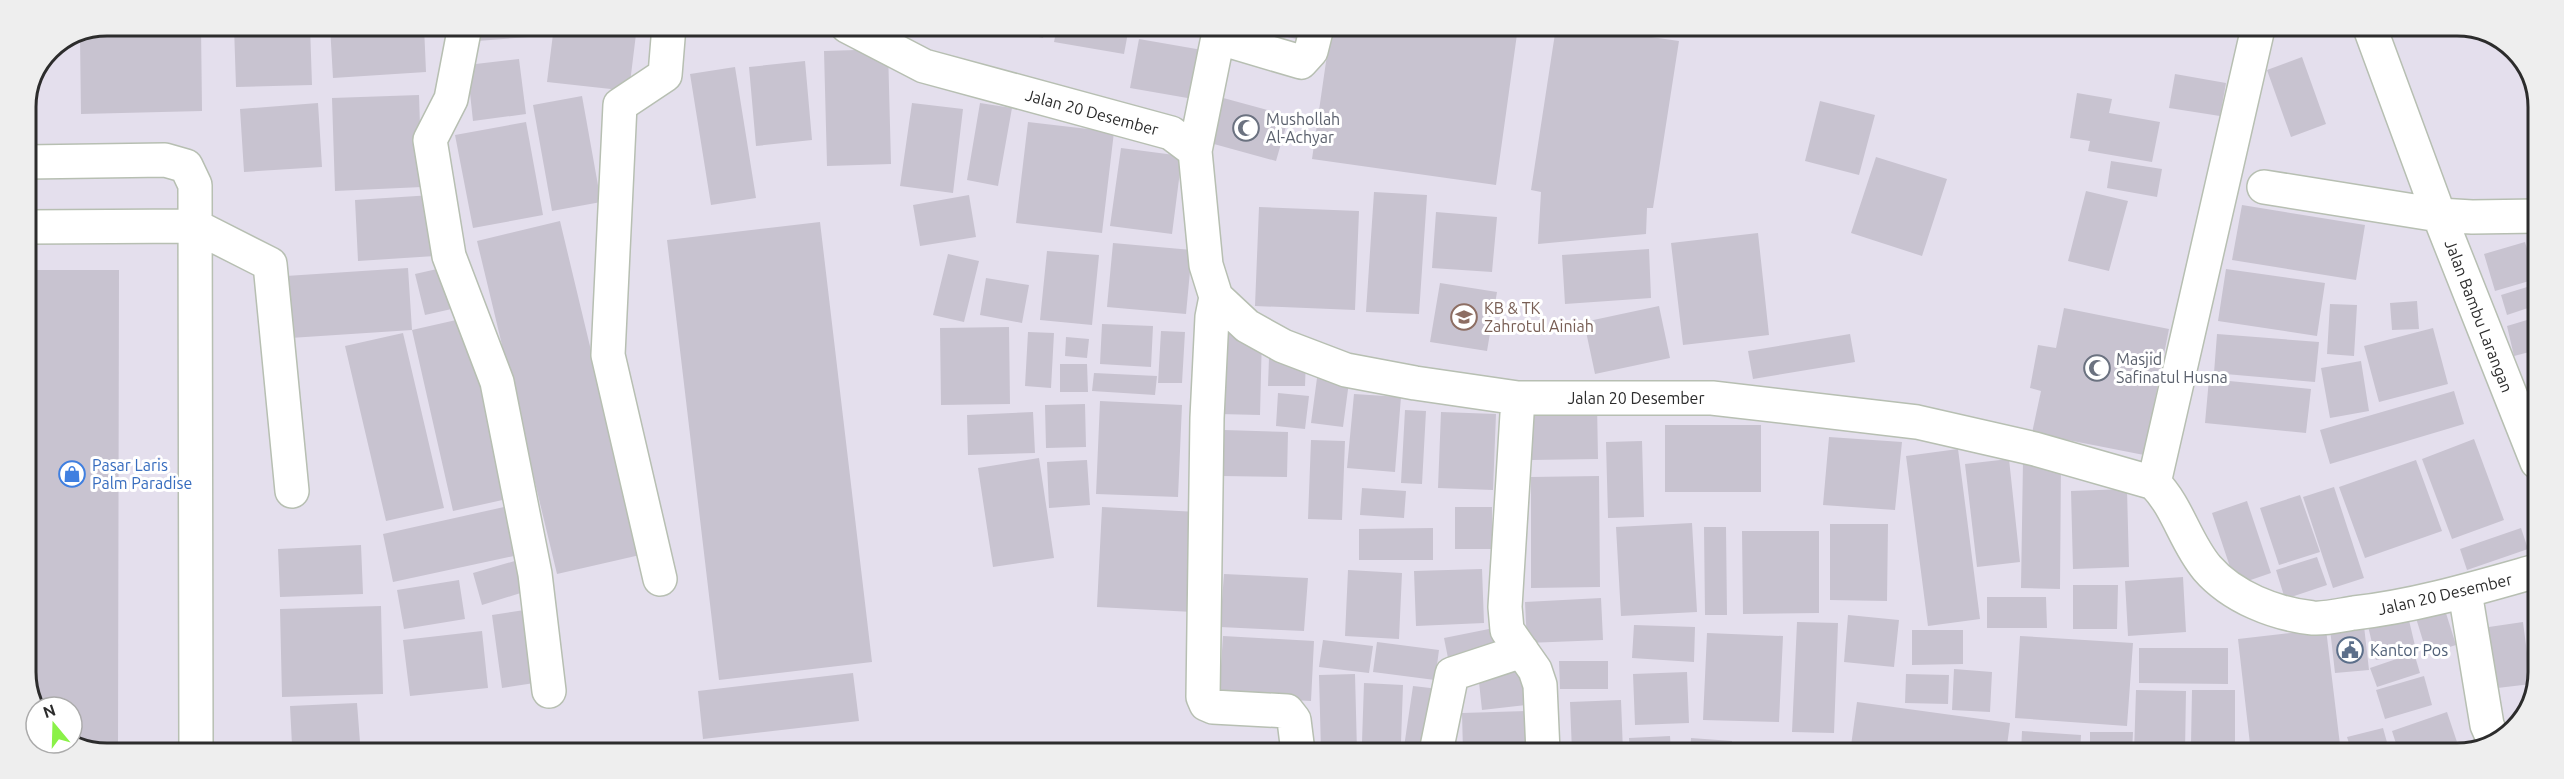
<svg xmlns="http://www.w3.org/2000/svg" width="2564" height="779" font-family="Ubuntu,sans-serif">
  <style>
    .building { fill: #c8c3d0 }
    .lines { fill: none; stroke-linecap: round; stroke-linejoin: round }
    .minor-casing { stroke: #b7bfb2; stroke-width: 36 }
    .minor { stroke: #fff; stroke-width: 33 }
    .labels { text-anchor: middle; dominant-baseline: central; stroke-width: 6; stroke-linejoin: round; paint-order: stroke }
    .street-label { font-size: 16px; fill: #2c2c2c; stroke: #fff }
    .worship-label { font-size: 16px; fill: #5b616d; stroke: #fff; text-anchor: start }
    .education-label { font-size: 16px; fill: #785e54; stroke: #fff; text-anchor: start }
    .shop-label { font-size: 16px; fill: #366cbe; stroke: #fff; text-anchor: start }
    .service-label { font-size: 16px; fill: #4e5e75; stroke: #fff; text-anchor: start }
    .rim { fill: none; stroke: #2c2c2c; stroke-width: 3 }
  </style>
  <rect width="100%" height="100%" fill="#e4dfed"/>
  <path class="building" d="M107,26H201L202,111L81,114L80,37Z
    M234,26H310L312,85L236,87Z
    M330,26H424L426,72L333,78Z
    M475,26H528L529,37L477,41Z
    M554,26H637L629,91L547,82Z
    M906,26H924L968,27L967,37Z
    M991,27H1045L1043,38Z
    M1057,27H1129L1124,54L1054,42Z
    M1241,27H1314L1311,42Z
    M1331,27H1518L1496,185L1312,159Z
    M1556,27H1582L1679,41L1653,208H1647L1646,234L1538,244L1541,192L1531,190Z
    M1139,39L1208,51L1199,100L1130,88Z
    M888,49L891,164L827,166L824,51Z
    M2302,57L2326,124L2291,137L2267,70Z
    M519,59L526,114L473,121L467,65Z
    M805,61L812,140L756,146L749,67Z
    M735,67L756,198L711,205L690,74Z
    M2175,74L2226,83L2220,116L2169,108Z
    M2077,93L2112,99L2109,113L2160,122L2152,162L2088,151L2090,141L2070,138Z
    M419,95L422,187L335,191L332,98Z
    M582,96L601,202L552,211L533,105Z
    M1216,96L1289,116L1276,161L1203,141Z
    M1820,101L1875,115L1859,175L1805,161Z
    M318,103L322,167L244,172L240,109Z
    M912,103L963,109L953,193L900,186Z
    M980,103L1012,108L998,186L967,180Z
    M526,122L543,215L473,228L455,135Z
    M1028,122L1114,132L1102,233L1016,223Z
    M1121,148L1182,156L1172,234L1110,226Z
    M1876,157L1947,179L1922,256L1851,233Z
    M2111,161L2162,169L2157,197L2107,188Z
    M2086,191L2128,201L2109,271L2068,261Z
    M1374,192L1427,195L1419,314L1366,312Z
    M432,195L435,256L358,261L355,200Z
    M969,195L976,237L920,246L913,205Z
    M2242,205L2365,225L2356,280L2232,260Z
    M1259,207L1359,211L1355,310L1255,306Z
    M1436,212L1497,217L1492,272L1432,268Z
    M560,221L640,555L557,574L477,241Z
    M820,222L872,662L719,680L667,240Z
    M1758,233L1769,335L1683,345L1671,243Z
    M2525,242L2536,279L2495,291L2484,254Z
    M1113,243L1192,250L1186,314L1107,307Z
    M1649,249L1651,298L1565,304L1562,255Z
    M1047,251L1099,255L1092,325L1040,320Z
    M948,254L979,261L964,322L933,315Z
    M446,267L456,308L425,315L415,274Z
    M408,268L412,330L290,338L286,276Z
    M2226,269L2325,283L2317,336L2218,321Z
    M26,270H119L118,751H85L72,742V707H37L26,678Z
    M986,278L1029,285L1022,323L980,315Z
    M1440,283L1497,292L1487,351L1430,342Z
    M2537,284V305L2507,315L2501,295Z
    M2417,301L2419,329L2392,330L2390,303Z
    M2330,304L2357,305L2354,356L2327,354Z
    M1659,306L1670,358L1595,374L1584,322Z
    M2064,308L2169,329L2144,455L2032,433L2041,391L2030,388L2038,345L2056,348Z
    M2537,317V350L2514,356L2507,326Z
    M465,318L507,499L453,511L412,330Z
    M1102,324L1153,326L1151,367L1100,364Z
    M1009,327L1010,404L941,405L940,328Z
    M2433,328L2448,384L2379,402L2364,346Z
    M1161,331L1185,332L1182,383H1158Z
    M1028,332L1054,333L1051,388L1025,386Z
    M403,333L444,508L386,521L345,346Z
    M1220,334H1262L1260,415L1219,414Z
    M1850,334L1855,362L1753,379L1748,351Z
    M2217,334L2319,342L2315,382L2214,373Z
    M1066,337L1089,339L1087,358L1065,356Z
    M1269,358L1306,359L1305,386H1268Z
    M2361,361L2369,411L2330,418L2321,368Z
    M1060,364H1087L1088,392H1060Z
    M1094,373L1157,376L1155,395L1092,391Z
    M1317,378L1349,382L1343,427L1311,423Z
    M2209,379L2311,389L2306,433L2205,423Z
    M2454,391L2464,424L2330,464L2320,430Z
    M1278,393L1309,396L1305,429L1276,426Z
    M1354,394L1401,397L1395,472L1347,468Z
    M1100,401L1182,405L1178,497L1096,494Z
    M1597,403L1598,459L1531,460L1530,404Z
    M1085,404L1086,447L1046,448L1045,405Z
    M1405,410L1426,411L1422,484L1401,483Z
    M1033,412L1035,453L968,455L967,415Z
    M1441,412L1496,414L1493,490L1438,488Z
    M1665,425H1761V492H1665Z
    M1224,430L1288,432L1287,477L1222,476Z
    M1829,437L1902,442L1895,510L1823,505Z
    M2474,439L2504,520L2452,539L2422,459Z
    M1311,440L1345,441L1342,520L1308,519Z
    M1642,441L1644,517L1608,518L1606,442Z
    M1958,449L1980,619L1928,626L1906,456Z
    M1039,458L1054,558L993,567L978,468Z
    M2009,459L2020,562L1977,567L1965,464Z
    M1087,460L1090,505L1049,508L1047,462Z
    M2416,460L2442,531L2365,558L2339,487Z
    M2023,461H2061L2060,589L2021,588Z
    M1599,476L1600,587L1531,588V477Z
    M2334,487L2364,578L2333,588L2303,497Z
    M1362,488L1406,491L1404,518L1360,515Z
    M2127,489L2129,567L2073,569L2071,491Z
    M2300,495L2320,552L2279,565L2260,508Z
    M2247,501L2271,573L2236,585L2212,513Z
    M504,507L514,556L393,582L383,534Z
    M1102,507L1198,512L1193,612L1097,607Z
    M1455,507H1492V549H1455Z
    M1692,523L1697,612L1621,616L1616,527Z
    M1830,524H1888L1887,601L1830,600Z
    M1704,527H1726L1727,615H1705Z
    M1433,528V560H1359V529Z
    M2521,528L2528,549L2467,570L2460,549Z
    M1742,531H1819V613L1743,614Z
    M361,545L363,594L280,597L278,549Z
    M2317,557L2327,585L2285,599L2276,570Z
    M518,560L527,591L482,605L473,573Z
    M1482,569L1484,623L1416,626L1414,571Z
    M1348,570L1402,573L1399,639L1345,636Z
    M1224,574L1308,578L1304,631L1220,627Z
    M2183,577L2186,632L2128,636L2125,581Z
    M459,580L465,619L404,629L397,590Z
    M2073,585H2118L2117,629H2073Z
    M1987,597H2046L2047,628H1987Z
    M1601,598L1603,640L1527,643L1525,602Z
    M381,606L383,694L282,697L280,609Z
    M531,609L541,682L502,688L492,615Z
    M2445,610L2456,645L2427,654L2416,618Z
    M1848,615L1899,620L1894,667L1844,662Z
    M2408,616L2416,650L2376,660L2368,626Z
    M1797,622L1838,623L1834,733L1792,732Z
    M2523,622L2531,684L2489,689L2482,628Z
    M1634,625L1695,627L1694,662L1632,658Z
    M2364,626L2369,670L2335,673L2330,629Z
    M1499,627L1505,652L1449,663L1444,638Z
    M2326,629L2341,753H2251L2238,639Z
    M1912,630H1963V664L1912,665Z
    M482,631L488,688L410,696L403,640Z
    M1707,633L1783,636L1779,722L1703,720Z
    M1223,636L1314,641L1311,701L1219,696Z
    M2020,636L2133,643L2127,726L2015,718Z
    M1323,640L1373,646L1369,673L1319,667Z
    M1377,642L1439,650L1435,680L1373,672Z
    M2139,648H2228V684L2139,683Z
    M2414,653L2420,673L2377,687L2370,668Z
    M1559,661H1608V689H1560Z
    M1523,668L1527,705L1482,710L1478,673Z
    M1954,669L1992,672L1990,712L1952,710Z
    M1687,672L1689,723L1635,725L1633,674Z
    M853,673L859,721L703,739L698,691Z
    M1355,674L1357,752H1321L1319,675Z
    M1906,674L1949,675L1948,704L1905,703Z
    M2424,676L2432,705L2385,719L2376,690Z
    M1364,683L1403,685L1401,743L1362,742Z
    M1413,686L1439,689L1431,751L1404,747Z
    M2136,690L2186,691L2185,753H2134Z
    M2192,690H2235V744H2191Z
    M1621,700L1623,752H1572L1570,702Z
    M1857,702L2010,723L2006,753H1850Z
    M357,703L360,742L292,745L290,706Z
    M1530,711L1532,752H1463L1462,713Z
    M2447,712L2459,748L2441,753H2399L2392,731Z
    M2383,728L2390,753H2352L2347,737Z
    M2022,731L2081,735L2080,753H2021Z
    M2090,732H2133L2132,753H2090Z
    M1670,736L1671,753L1630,752L1629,738Z
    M1691,738L1732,741L1731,753H1690Z
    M2192,747L2242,749V753H2191Z"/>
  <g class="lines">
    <g class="minor-casing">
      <path id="minor" d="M465,26L451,99L430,140L449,256L497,382L535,574L549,691
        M847,26L924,66L1171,133L1195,151L1206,265L1216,297L1247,326L1283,346L1346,370L1415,383L1518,398H1712L1917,422L2035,449L2154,483C2178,507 2185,542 2207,568C2232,597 2275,614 2313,618C2326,619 2341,615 2354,613C2416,606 2476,588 2536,571
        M2370,28L2439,215L2537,462
        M1195,151L1217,42L1223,39L1301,62L1311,51L1317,27
        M26,162L165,160L186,166L195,185L196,751
        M2264,187L2439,215L2472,217L2538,216
        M26,227L195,226L270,264L292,491
        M1216,297L1212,317L1207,418L1203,697L1206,704L1213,707L1287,711L1294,720L1298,752
        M1518,398L1505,607L1507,630L1535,670L1540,685L1543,752
        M2154,483L2258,28
        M660,579L608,355L620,105L665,75L669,26
        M2465,592L2487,725L2494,741
        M1436,752L1452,674L1522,651"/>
    </g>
    <use href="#minor" class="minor"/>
  </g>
  <defs>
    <g id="mosque-ring" transform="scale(1.35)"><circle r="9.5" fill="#fff" stroke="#6b7280" stroke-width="1.5"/><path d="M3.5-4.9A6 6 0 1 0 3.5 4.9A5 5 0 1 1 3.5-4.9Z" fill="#6b7280"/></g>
    <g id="school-ring" transform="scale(1.35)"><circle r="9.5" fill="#fff" stroke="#8d6e63" stroke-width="1.5"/><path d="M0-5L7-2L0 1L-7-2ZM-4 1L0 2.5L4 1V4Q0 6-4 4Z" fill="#8d6e63"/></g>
    <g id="shop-ring" transform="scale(1.35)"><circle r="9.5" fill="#fff" stroke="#3f7fe0" stroke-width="1.5"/><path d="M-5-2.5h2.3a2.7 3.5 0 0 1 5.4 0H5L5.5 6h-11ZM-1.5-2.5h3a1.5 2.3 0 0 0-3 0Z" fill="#3f7fe0"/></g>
    <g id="civic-ring" transform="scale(1.35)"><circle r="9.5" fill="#fff" stroke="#5c6f8a" stroke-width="1.5"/><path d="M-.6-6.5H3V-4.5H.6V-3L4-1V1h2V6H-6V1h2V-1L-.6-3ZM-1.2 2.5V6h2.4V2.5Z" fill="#5c6f8a"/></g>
  </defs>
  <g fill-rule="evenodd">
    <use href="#mosque-ring" x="1246" y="128"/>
    <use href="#school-ring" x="1464" y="317"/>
    <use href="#mosque-ring" x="2097" y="368"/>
    <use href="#shop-ring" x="72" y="474"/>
    <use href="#civic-ring" x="2350" y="650"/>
  </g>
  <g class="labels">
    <g class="street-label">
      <text transform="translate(1092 112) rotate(15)">Jalan 20 Desember</text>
      <text transform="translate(2479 316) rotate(69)">Jalan Bambu Larangan</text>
      <text x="1636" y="398">Jalan 20 Desember</text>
      <text transform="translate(2445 594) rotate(-13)">Jalan 20 Desember</text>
    </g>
    <g class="worship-label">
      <text x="1266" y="119">Mushollah<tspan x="1266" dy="18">Al-Achyar</tspan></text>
      <text x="2116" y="359">Masjid<tspan x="2116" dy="18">Safinatul Husna</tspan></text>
    </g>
    <g class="education-label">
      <text x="1484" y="308">KB &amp; TK<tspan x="1484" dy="18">Zahrotul Ainiah</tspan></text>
    </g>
    <g class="shop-label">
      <text x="92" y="465">Pasar Laris<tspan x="92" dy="18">Palm Paradise</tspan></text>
    </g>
    <g class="service-label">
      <text x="2370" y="650">Kantor Pos</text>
    </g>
  </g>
  <path d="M0 0H2564V779H0ZM107 36H2457A71 71 0 0 1 2528 107V672A71 71 0 0 1 2457 743H107A71 71 0 0 1 36 672V107A71 71 0 0 1 107 36Z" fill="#eee" fill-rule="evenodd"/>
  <path class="rim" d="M107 36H2457A71 71 0 0 1 2528 107V672A71 71 0 0 1 2457 743H107A71 71 0 0 1 36 672V107A71 71 0 0 1 107 36Z"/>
  <g transform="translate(54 725) rotate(341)"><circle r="28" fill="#ffffff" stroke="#ababab" stroke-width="1.5"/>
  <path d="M0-4.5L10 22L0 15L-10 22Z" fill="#8af148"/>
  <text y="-9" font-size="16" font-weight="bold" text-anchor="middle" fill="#2c2c2c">N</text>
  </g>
</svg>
